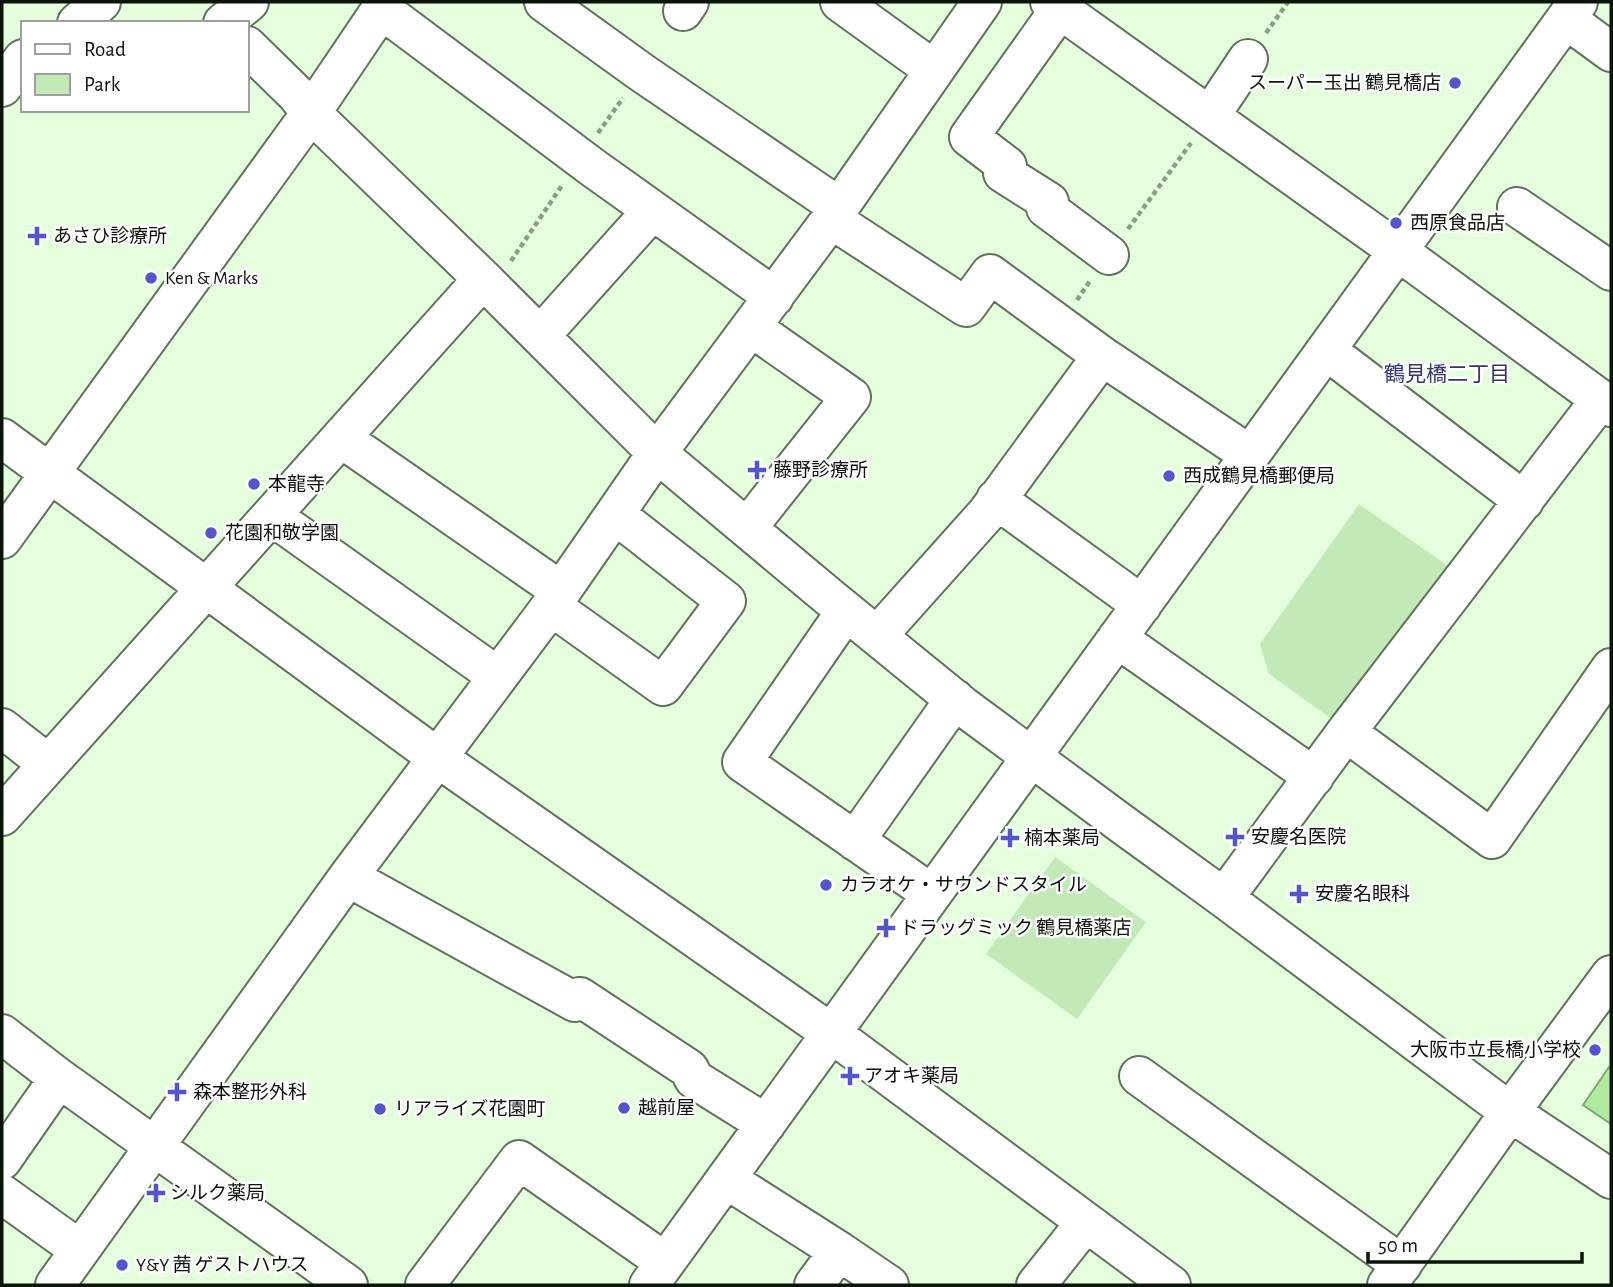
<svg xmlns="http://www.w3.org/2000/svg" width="1613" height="1287" font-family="'Alegreya Sans','Noto Sans JP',sans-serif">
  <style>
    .green { fill: #c4e9b9 }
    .water { fill: #b0ea9f; stroke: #7eaa72; stroke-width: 2 }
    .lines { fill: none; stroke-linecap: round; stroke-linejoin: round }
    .minor-casing { stroke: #5e7458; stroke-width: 42 }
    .path { stroke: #8b9d86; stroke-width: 4.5; stroke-dasharray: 5 3.5; stroke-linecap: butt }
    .minor { stroke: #fff; stroke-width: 38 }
    .poi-dot { fill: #5355cc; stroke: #fff; stroke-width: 2.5 }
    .labels { text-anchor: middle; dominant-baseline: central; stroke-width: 5; stroke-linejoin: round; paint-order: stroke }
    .poi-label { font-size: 19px; fill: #0b1409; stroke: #fff; text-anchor: start }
    .neighbourhood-label { font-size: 21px; fill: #323570; stroke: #fff }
  </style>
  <rect width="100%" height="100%" fill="#e5fede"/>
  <path class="green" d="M1359,504L1454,570L1340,725L1269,674L1260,644Z
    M1055,857L1146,922L1077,1019L986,954Z"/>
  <path class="water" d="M1609,1067L1611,1069V1124L1583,1105Z"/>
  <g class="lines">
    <g class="minor-casing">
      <path id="minor" d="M544,2L641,72L839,207
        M840,2L934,70
        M1050,2L1398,251L1611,407
        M381,9L592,167L774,297
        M1060,9L969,137L1007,166L1003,173L1049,202L1046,208L1109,255
        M683,11L689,2
        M1566,19L1611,52
        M77,23L101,2
        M223,23L249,2
        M247,46L297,95L311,113L483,279L657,453L829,597L964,707L1122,824L1224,898L1510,1112L1611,1179
        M2,87L23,59
        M1210,116L1248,59
        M1517,207L1611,271
        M831,219L966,307L990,274L1102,356L1250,455
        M540,336L652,211
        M1326,350L1524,501
        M2,438L438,758L831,1033L1171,1285
        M341,438L561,591
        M996,499L1142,605
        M272,516L497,676
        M747,528L851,397L751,327
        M2,539L311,113L386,2
        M551,606L663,686L726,601L616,515
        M846,611L742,762L932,894
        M877,636L987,513L1102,356
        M1117,638L1314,777
        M2,728L48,764
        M1346,732L1492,839L1611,668
        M2,816L483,279
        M855,841L955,699
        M348,877L575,1002L580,997L689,1069L694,1079L766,1124
        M1224,898L1346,732L1601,399
        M2,1034L59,1078L348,1285
        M1139,1076L1402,1265
        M2,1160L59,1078
        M726,1179L839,1251L889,1285
        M2,1194L80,1250
        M55,1285L348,877L551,606L657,453L831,219L982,2
        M425,1285L519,1160L665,1262
        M649,1285L1578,2
        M814,1285L839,1251
        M1036,1285L1086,1222
        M1387,1285L1510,1112L1611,975"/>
    </g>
    <path class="path" d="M1266,33L1288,2
      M598,133L623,98
      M1128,229L1191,143
      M511,261L563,184
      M1077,300L1090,281"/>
    <use href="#minor" class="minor"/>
  </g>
  <g class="poi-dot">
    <circle cx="1455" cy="83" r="7"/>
    <circle cx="1396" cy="223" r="7"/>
    <path d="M33.5 225.5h7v7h7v7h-7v7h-7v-7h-7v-7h7z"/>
    <circle cx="151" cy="278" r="7"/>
    <path d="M753.5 459.5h7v7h7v7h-7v7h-7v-7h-7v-7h7z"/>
    <circle cx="1169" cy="476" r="7"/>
    <circle cx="254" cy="484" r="7"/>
    <circle cx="211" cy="533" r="7"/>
    <path d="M1231.5 826.5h7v7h7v7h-7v7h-7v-7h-7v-7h7z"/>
    <path d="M1006.5 827.5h7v7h7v7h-7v7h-7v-7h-7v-7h7z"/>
    <circle cx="826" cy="885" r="7"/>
    <path d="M1295.5 883.5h7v7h7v7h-7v7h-7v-7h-7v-7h7z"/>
    <path d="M882.5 917.5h7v7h7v7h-7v7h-7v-7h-7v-7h7z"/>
    <circle cx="1595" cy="1050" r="7"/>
    <path d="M846.5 1065.5h7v7h7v7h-7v7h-7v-7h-7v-7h7z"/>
    <path d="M173.5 1081.5h7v7h7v7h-7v7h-7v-7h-7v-7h7z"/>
    <circle cx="624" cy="1108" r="7"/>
    <circle cx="380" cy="1109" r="7"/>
    <path d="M152.5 1182.5h7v7h7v7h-7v7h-7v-7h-7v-7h7z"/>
    <circle cx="122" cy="1265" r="7"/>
  </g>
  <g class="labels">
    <g class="poi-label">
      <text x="1441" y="83" text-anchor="end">スーパー玉出 鶴見橋店</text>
      <text x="1410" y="223">西原食品店</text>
      <text x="53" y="236">あさひ診療所</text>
      <text x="165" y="278">Ken &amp; Marks</text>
      <text x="773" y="470">藤野診療所</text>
      <text x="1183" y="476">西成鶴見橋郵便局</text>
      <text x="268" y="484">本龍寺</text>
      <text x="225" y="533">花園和敬学園</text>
      <text x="1251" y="837">安慶名医院</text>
      <text x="1024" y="838">楠本薬局</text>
      <text x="840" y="885">カラオケ・サウンドスタイル</text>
      <text x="1315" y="894">安慶名眼科</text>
      <text x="900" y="928">ドラッグミック 鶴見橋薬店</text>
      <text x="1581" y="1050" text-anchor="end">大阪市立長橋小学校</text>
      <text x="864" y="1076">アオキ薬局</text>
      <text x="193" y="1092">森本整形外科</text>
      <text x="638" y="1108">越前屋</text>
      <text x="394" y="1109">リアライズ花園町</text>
      <text x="170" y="1193">シルク薬局</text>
      <text x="136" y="1265">Y&amp;Y 茜 ゲストハウス</text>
    </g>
    <g class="neighbourhood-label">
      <text x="1447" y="374">鶴見橋二丁目</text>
    </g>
  </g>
  <rect width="1613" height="1287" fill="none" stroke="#0b1409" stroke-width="7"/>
  <rect x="21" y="21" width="228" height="91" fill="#ffffff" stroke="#9da19d" stroke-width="2"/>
  <rect x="35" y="44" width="35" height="10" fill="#ffffff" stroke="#9da19d" stroke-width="2"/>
  <text x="84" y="56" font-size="21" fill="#0b1409">Road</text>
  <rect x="35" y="74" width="35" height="21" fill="#c4e9b9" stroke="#9da19d" stroke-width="2"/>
  <text x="84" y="91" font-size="21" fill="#0b1409">Park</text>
  <path d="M1368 1252v10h214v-10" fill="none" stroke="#0b1409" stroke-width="3.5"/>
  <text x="1378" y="1252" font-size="21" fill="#0b1409" stroke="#ffffff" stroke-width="5" paint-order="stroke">50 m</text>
</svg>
